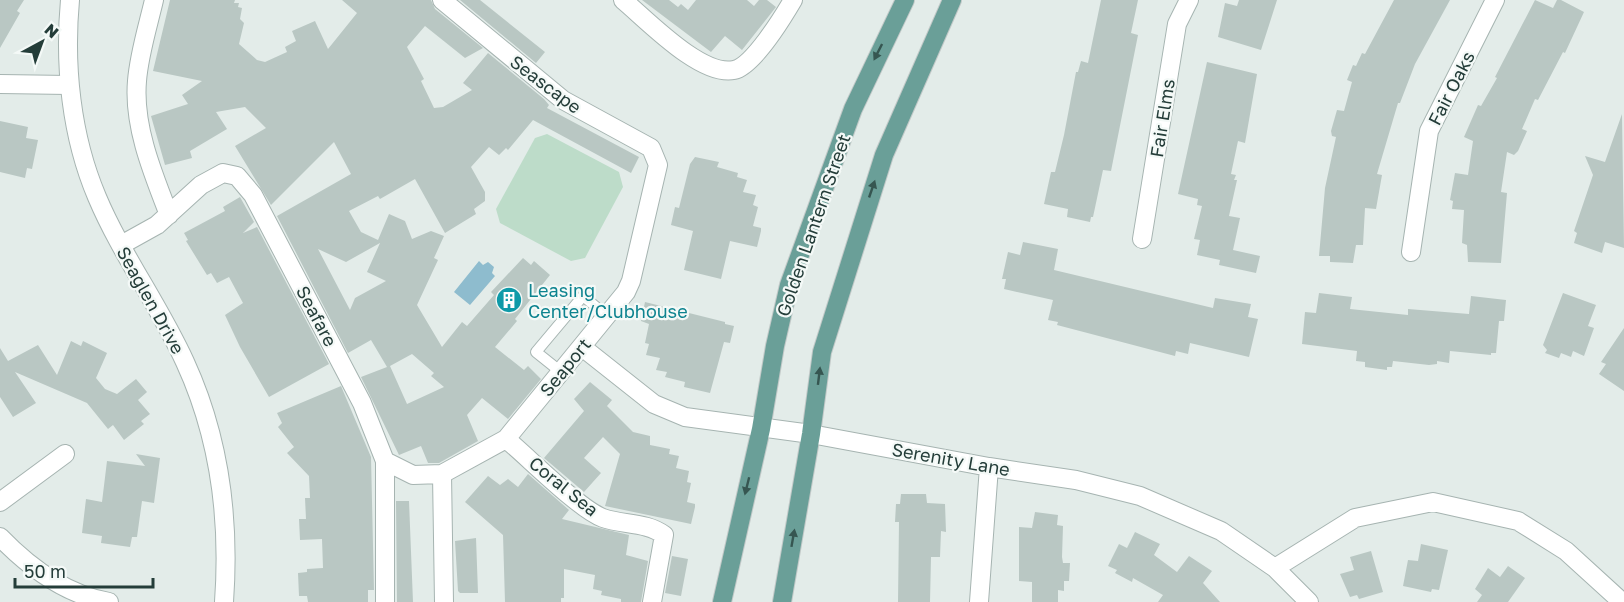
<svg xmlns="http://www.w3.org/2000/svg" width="1624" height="602" font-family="'Golos Text',sans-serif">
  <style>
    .green { fill: #bddcc9 }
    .water { fill: #8ebcce }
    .building { fill: #b9c7c3; fill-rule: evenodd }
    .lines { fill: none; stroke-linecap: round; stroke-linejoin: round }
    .service-casing { stroke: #a6b4b1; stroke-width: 12 }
    .minor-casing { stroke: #a6b4b1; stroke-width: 20 }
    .tertiary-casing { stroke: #a6b4b1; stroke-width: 20 }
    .primary-casing { stroke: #c2c9c8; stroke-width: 20 }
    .service { stroke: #fff; stroke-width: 10 }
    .minor { stroke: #fff; stroke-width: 18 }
    .tertiary { stroke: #fff; stroke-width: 18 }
    .primary { stroke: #6a9f98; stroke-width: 18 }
    .oneway { fill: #365651 }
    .labels { text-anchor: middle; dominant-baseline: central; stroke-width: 4.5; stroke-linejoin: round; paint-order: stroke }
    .street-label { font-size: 18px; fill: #243d39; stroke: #f4f9f7 }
    .culture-label { font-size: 18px; fill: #0d838f; stroke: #f4f9f7; text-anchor: start }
  </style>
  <rect width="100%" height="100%" fill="#e3ece9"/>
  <path class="green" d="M547,134L619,172L623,187L585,258L571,261L500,223L496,209L535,138Z"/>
  <path class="water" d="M479,261L483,265L488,262L494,267L492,273L495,276L470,305L454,292Z"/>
  <path class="building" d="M0,0H24L17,11L20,13L0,48Z
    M170,0H235L234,3H239L238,7L242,8L240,19L244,23L239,44L257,60L265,62L287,52L285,47L296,41L292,31L315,21L328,49L357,13L342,0H431L435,9L483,48L465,58L425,26L407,47L424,79L421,81L434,108L443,107L472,90L463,83L488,53L544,99L549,105L547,108L639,157L631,173L533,120L508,150L506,148L499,155L489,147L471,167L485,192V201L474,209L476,214L445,233L415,179L380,199L378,196L349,211L361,232L378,240L389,214L405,221L412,239L431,231L444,236L434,258L438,260L417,305L442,347L462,322L467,326L494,295L491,292L523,258L531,265L534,261L550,275L515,319L517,321L495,347L524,370L528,366L541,379L508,419L482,398L467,415L478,441L439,463H428L421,446L399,455L361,377L387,367L371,340L348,353L277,216L351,174L334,142L271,205L235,146L266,128L245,107L216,112L227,129L190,151L192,158L165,165L151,116L188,104L182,95L202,81L153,71ZM380,243L367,272L386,281L355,298L350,310L318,249L346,262ZM412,354L434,373L431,376L444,387L407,404L390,366Z
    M460,0H480L545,52L536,63Z
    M642,0H669L678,7L681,4L688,10L696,0H747L754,6L759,0H767L776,7L742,50L725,36L711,52Z
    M1101,0H1138L1131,33L1138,35L1111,171L1103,170L1093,217H1091L1090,222L1067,217L1068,209L1044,204L1051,172H1055L1064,135L1076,72H1078L1081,61L1088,63Z
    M1239,0H1277L1261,50L1218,37L1225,3L1237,6Z
    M1394,0H1450L1415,64L1400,103H1398L1377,174L1382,175L1376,209L1365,208L1363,245H1356L1353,263L1330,262V256H1319L1325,188L1336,137L1332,136L1331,131L1337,110L1344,111L1352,82L1347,80L1353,65L1356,66L1362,53L1365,54Z
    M1535,0L1553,8L1557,0H1561L1584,12L1565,53L1563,52L1538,100L1535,99L1522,129L1527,131L1518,151L1514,155L1507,152L1501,192L1507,193L1501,263L1468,262L1467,245L1462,243L1464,210L1452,209L1453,201L1450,200L1455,173L1468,175L1473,141L1464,137L1478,105L1481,106L1497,78L1495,77Z
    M1207,62L1257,74L1245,143L1238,141L1231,174L1236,175L1234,180H1237L1229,216L1240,218L1233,250L1260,256L1256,273L1219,265L1220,260L1197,255L1200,240L1194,239L1202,206L1197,205L1198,199L1178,194Z
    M1622,114L1624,248L1605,242L1602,253L1574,243L1577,233L1574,231L1593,175L1585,156L1605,162Z
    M0,121L28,127L26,138L38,140L32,169L27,168L25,178L0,172Z
    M695,157L719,162L717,167L738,173L737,177L747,180L743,192L756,195L753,205L758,207L753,226L761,228V231L757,247L730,241L721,279L684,270L693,231L671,225L675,207L679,208L690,164Z
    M240,197L254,222L243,233L257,227L329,364L269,397L240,347L225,315L243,303L229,277L217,283L211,273L207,275L186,241L188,240L184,233L225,211L223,207Z
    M1023,242L1058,249L1054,270L1213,308L1215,298L1251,304L1248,317L1258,319L1249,357L1190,343L1188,354L1176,351L1175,356L1057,325L1058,322L1048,320L1053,300L1004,289L1006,279H1002L1008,252L1020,255Z
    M1319,293L1352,297L1350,309L1408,315V309L1469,314L1471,296L1506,300L1504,321H1499L1496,353H1491V355L1450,351L1449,363L1437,361V364L1429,365L1393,361L1392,367H1387V370L1365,367V362L1356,361L1357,351L1302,344L1305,312L1316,313Z
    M1563,293L1596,305L1588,326L1594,328L1584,356L1573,351L1571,357L1561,353L1559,358L1545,353L1547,350L1543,345Z
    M645,302L725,322V324L734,326L730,343L724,342L710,393L684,387L685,382L665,377L667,372L656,370L660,358L646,355L649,344L645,343L649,324L641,321Z
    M1624,328V391L1599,374L1606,364L1601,362Z
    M71,341L81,346L83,341L107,353L96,378L105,389L117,394L136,379L147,392L138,400L150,414L141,421L144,424L124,440L113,425L108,429L87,403L15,372L36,403L13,417L0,397V348L8,361L38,345L57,375Z
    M590,382L612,400L607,406L633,432L650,436V445L670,449L669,454L679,456L676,468L689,471L687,482L691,483L687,502L695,504V507L691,524L605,506L620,454L603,437L584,458L601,473L584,492L544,458L584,411L574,399Z
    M341,386L371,457L374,590H368V602H308L307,596H299L298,573L307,572V569L323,568L322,539L300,540L299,519H306L305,498H310L309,476L287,453L294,447L278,427L282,423L277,413Z
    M136,454L160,458L154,503L142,501L137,537H132L130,547L101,543L102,536L82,533L86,499L102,502L107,461L145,466Z
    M528,474L569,510L562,519L629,535L626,555L648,561L641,602H621V599L601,595L602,591L593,589L595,575L564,569V598H561V602H505L503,535L465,502L488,476L500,485L508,479L518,487Z
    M901,494H926L927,503L945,504L946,532L941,531L940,557H931L930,602H898L899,522H895L896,504H900Z
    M396,501H409L413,602H397Z
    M1035,512L1058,515L1057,525L1063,526L1062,557L1063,563H1070L1069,581H1064V591L1058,590V602H1032V582L1019,581V527L1032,528Z
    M1135,532L1160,544L1154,555L1177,572L1189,556L1212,571L1203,583L1220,602H1158L1163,595L1133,578L1132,582L1115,573L1117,570L1108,566L1119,544L1127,548Z
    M476,538L478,593H460L458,591L455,541Z
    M1421,544L1448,550L1439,590L1432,589L1431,592L1403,586L1408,560L1418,561Z
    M1371,551L1383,592L1359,599L1357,595L1350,597L1340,574L1354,570L1350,557Z
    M672,556L688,559L681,596L665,593Z
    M1508,566L1525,578L1508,602H1477L1482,595L1475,589L1488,568L1500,577Z"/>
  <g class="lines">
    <g class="service-casing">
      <path id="service" d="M561,372L536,352L583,296L607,316"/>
    </g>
    <g class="minor-casing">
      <path id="minor" d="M154,0C148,26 139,54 137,81C133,126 153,174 169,215
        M442,0L563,100L651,148L658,165L631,281L626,292L506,439L442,474L444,602
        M623,0C647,20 701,77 734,70C753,66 783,17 793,0
        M0,84L69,85
        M1142,239L1177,24L1189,0
        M121,245L157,225L201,185L223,173L237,176L253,195L362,403L385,461V602
        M1411,252L1429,131L1495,0
        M582,347L654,404L685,417L811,434L989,467L1076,480L1140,496L1221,531L1275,568L1309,602
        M506,439C528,457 579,509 603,518C623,525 647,522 664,535L652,602
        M385,461L413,475L442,474
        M0,502L65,454
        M0,537C29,567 67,595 109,602
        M1275,568L1355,518L1433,502L1518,521L1566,551L1622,602
        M979,602L989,467"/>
    </g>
    <g class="tertiary-casing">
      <path id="tertiary" d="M70,0C64,65 71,136 97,197C121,254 159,305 185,362C220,438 230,519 224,602"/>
    </g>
    <g class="primary-casing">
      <path id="primary" d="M722,602L761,429L775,346L789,285L853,109L905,0
        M782,602L811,434L822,352L884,155L952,0"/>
    </g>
    <use href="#service" class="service"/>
    <use href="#minor" class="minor"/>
    <use href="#tertiary" class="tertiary"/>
    <use href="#primary" class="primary"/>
  </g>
  <defs><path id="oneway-solid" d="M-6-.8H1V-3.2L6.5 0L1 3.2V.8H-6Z" transform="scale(1.5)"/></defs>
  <g class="oneway">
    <use href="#oneway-solid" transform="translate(878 52) rotate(117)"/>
    <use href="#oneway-solid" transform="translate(872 189) rotate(-71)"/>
    <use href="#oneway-solid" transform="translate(819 376) rotate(-83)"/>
    <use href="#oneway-solid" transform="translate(747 486) rotate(104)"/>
    <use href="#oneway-solid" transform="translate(793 538) rotate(-80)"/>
  </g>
  <defs>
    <g id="building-disc" transform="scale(1.35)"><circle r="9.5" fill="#0f9aa8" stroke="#f4f9f7"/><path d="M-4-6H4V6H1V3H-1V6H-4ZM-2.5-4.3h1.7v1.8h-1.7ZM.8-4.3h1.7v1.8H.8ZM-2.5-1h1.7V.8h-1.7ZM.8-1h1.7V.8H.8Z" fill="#fff"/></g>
  </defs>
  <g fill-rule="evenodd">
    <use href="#building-disc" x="509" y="300"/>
  </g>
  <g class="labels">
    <g class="street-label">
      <text transform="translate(546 84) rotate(37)">Seascape</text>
      <text transform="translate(1451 88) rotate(-63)">Fair Oaks</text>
      <text transform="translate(1162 118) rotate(-81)">Fair Elms</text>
      <text transform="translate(813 225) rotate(-71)">Golden Lantern Street</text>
      <text transform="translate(151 300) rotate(61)">Seaglen Drive</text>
      <text transform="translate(317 316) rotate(62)">Seafare</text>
      <text transform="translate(565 367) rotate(-51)">Seaport</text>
      <text transform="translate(951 459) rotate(10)">Serenity Lane</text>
      <text transform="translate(564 486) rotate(39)">Coral Sea</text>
    </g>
    <g class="culture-label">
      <text x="528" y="290">Leasing<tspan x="528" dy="21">Center/Clubhouse</tspan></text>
    </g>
  </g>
  <g transform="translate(42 42) rotate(41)" stroke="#f4f9f7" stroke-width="4.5" paint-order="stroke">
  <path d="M0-4.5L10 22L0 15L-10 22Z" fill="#243d39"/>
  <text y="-9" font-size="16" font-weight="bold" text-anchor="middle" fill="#243d39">N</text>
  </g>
  <path d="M15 578v9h138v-9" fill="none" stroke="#243d39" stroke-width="3"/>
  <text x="24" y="578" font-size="18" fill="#243d39" stroke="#f4f9f7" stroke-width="4.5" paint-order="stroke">50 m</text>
</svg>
